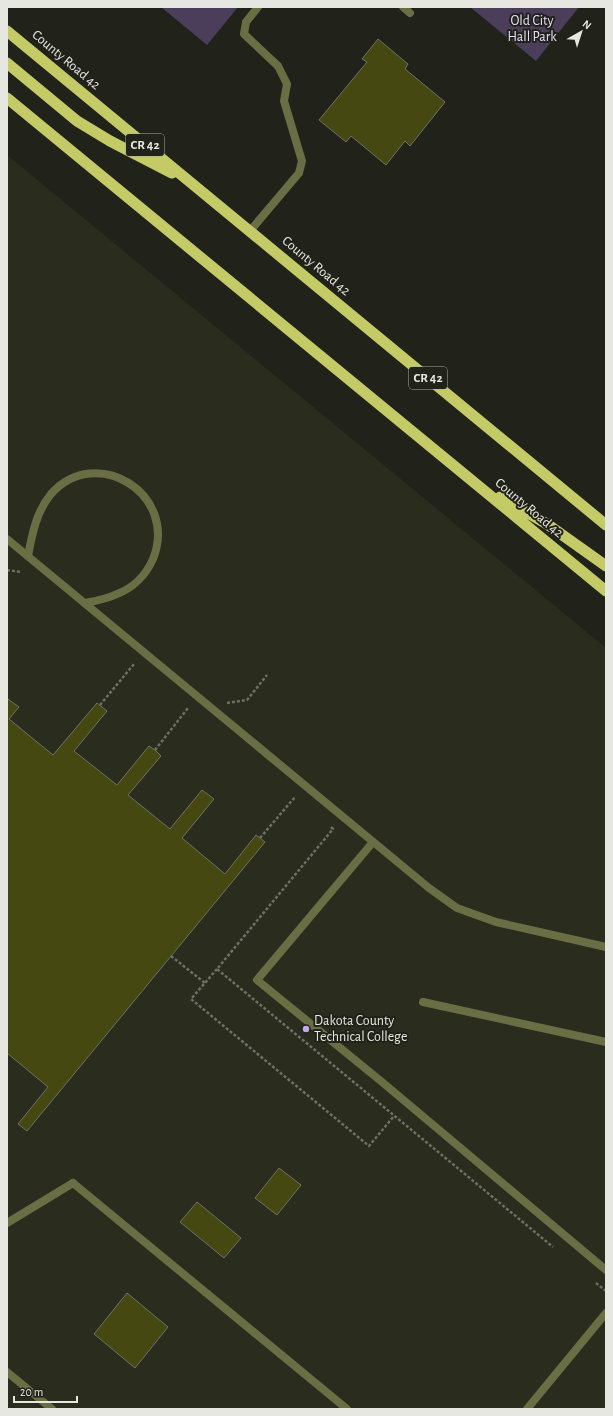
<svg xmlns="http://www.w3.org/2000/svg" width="613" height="1416" font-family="'Alegreya Sans',sans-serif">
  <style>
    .built { fill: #2a2c1d }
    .green { fill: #4a3e5a }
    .building { fill: #454810; stroke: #707167 }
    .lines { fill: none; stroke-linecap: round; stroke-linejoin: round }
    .path { stroke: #6e6f68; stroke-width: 2.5; stroke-dasharray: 3 2; stroke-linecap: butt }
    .service { stroke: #6a6e44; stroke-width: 8 }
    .minor { stroke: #6a6e44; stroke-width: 8 }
    .trunk { stroke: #c4ca65; stroke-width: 11 }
    .poi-dot { fill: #c7a6f0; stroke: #21221a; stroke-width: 1.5 }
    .labels { text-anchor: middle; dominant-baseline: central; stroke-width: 4; stroke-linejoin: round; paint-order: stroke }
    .shield { fill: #21221a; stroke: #acaca5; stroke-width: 1 }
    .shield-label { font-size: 13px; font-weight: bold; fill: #e7e7e1 }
    .park-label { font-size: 14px; fill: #e9ddfb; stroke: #21221a }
    .street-label { font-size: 14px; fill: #e7e7e1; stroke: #21221a }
    .poi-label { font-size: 14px; fill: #e7e7e1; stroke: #21221a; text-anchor: start }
  </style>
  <rect width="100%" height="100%" fill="#21221a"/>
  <path class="built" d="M7,155L606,648V1409H7Z"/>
  <path class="green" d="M161,7H238L207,45Z
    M470,7H579L536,61Z"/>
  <path class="building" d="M378,39L408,64L405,69L445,102L410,146L405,141L386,165L351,136L346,142L319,120L367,62L362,59Z
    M8,699L19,707L9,719L53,755L97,703L107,711L74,751L117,785L149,746L155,750L161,756L128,795L170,829L202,790L214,799L182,838L225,874L256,835L265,842L27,1131L18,1124L48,1087L7,1053V701Z
    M279,1168L301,1185L277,1215L255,1198Z
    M197,1202L241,1238L224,1258L180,1222Z
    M127,1293L168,1327L135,1368L94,1334Z"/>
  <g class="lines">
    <path class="path" d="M7,570L21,572
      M227,703L247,700L267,675
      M100,705L134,664
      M155,750L188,708
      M331,827L333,829L217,969L553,1247
      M260,838L295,797
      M171,956L205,983
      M217,969L191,999L369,1146L394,1116
      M596,1283L606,1291"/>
    <path class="service" d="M403,7L410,13
      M250,231L299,173L302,161L284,101L287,84L278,66L244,34L246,22L258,7
      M28,556C32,535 36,512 51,494C96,443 179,494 153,559C146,575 133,588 117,594C107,599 96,601 85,603
      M373,842L257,980L382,1082L606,1270
      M423,1002L606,1042
      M7,1223L73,1183"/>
    <path class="minor" d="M7,539L429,888L457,908L496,922L606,947
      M73,1183L347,1409
      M7,1372L52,1409
      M527,1409L606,1313"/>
    <path class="trunk" d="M7,31L606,525
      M7,63L77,121L110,141L172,173
      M7,98L606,591
      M500,497L547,524L606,566"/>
  </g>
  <circle class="poi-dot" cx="306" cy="1029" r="4"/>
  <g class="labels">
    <g class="shield">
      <rect x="126" y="134" width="38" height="22" rx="3"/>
      <rect x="409" y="367" width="38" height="22" rx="3"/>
    </g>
    <g class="shield-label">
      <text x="145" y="145">CR 42</text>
      <text x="428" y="378">CR 42</text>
    </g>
    <g class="park-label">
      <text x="532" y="21">Old City<tspan x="532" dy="16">Hall Park</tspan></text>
    </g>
    <g class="street-label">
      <text transform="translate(66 60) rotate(40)">County Road 42</text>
      <text transform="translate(316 266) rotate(40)">County Road 42</text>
      <text transform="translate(529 508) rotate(40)">County Road 42</text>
    </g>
    <g class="poi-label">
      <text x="314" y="1021">Dakota County<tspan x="314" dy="16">Technical College</tspan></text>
    </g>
  </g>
  <rect width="613" height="1416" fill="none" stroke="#e7e7e1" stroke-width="16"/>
  <g transform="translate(581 32) rotate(39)" stroke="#21221a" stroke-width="3" paint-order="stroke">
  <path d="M0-3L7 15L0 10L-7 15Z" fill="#e7e7e1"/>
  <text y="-6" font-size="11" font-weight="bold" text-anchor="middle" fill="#e7e7e1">N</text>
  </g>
  <path d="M14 1396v6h63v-6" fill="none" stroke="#e7e7e1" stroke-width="2"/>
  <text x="20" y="1396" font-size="12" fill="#e7e7e1" stroke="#21221a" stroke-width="3" paint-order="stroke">20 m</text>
</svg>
